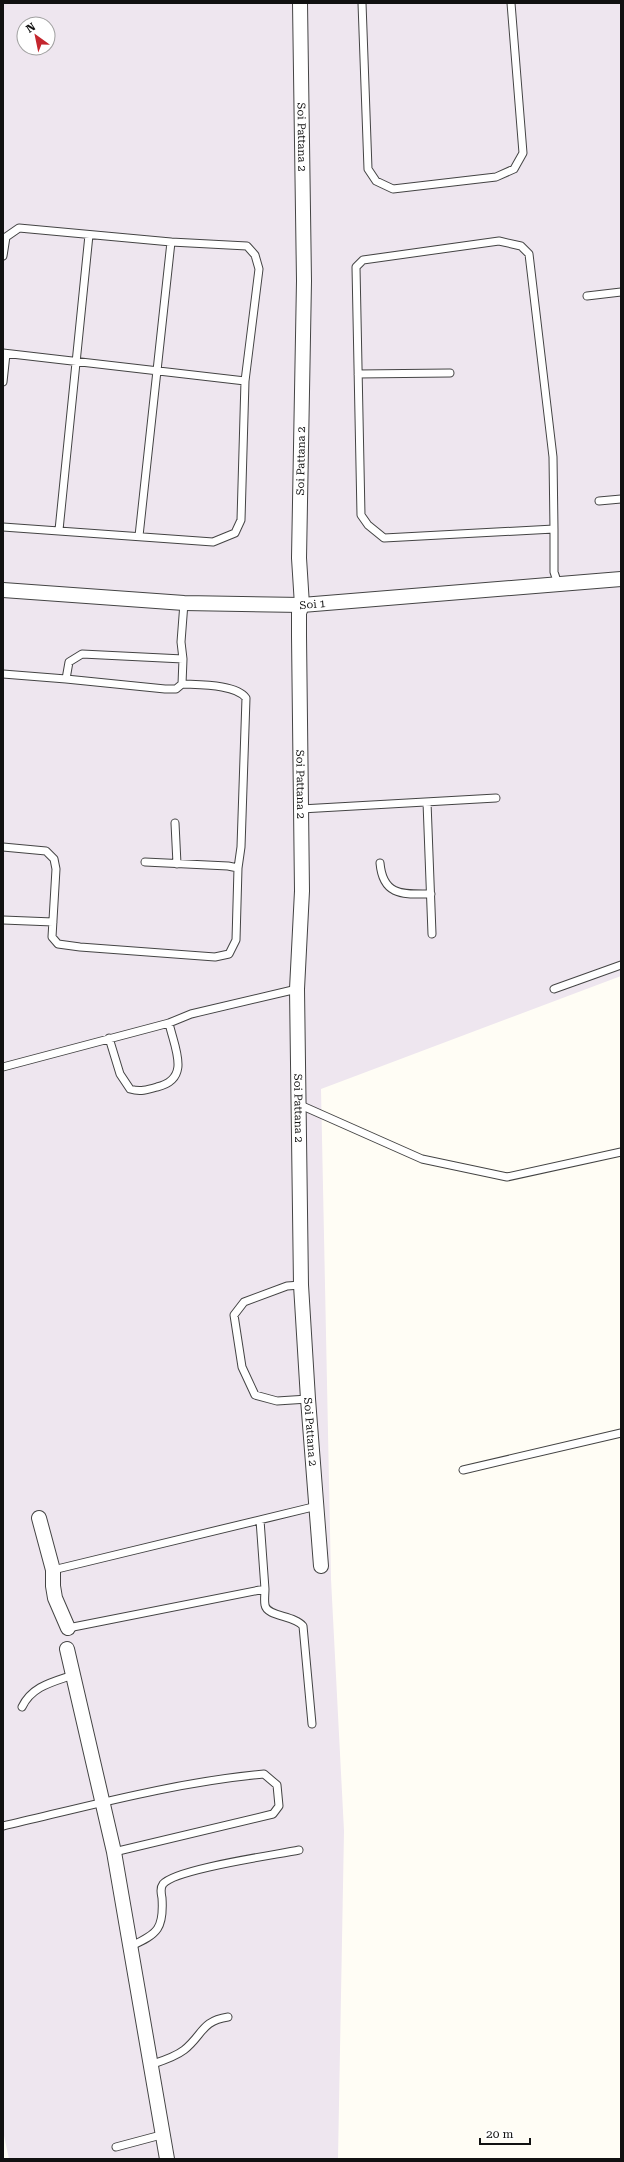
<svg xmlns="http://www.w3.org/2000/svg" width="624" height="2162" font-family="'Roboto Serif',serif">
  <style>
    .industrial { fill: #eee6ef; fill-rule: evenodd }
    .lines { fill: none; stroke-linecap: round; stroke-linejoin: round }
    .lane-casing { stroke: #444; stroke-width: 9 }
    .street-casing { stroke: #444; stroke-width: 16 }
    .lane { stroke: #fff; stroke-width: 7 }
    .street { stroke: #fff; stroke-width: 14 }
    .labels { text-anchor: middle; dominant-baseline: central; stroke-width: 4; stroke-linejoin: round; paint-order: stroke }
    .street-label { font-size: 11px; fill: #111; stroke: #fff }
  </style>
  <rect width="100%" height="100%" fill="#fffdf5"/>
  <path class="industrial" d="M3,3H621V976L321,1089L331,1579L344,1831L338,2159H9L3,2131ZM24,24H48V48H24Z"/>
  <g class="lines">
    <g class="lane-casing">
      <path id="lane" d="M362,3L368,169L376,181L393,189L496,177L514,169L523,153L511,3
        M499,241L521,246L529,254L553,457L554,529L384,538L368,525L361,515L356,267L363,260Z
        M3,256L6,237L19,228L171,242L247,246L255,255L259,269L245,381L241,520L235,533L213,542L3,527
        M587,296L621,292
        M3,353L245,381
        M358,374L450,373
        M3,382L6,354
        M599,501L621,499
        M554,529V572L558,584
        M59,530L89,235
        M139,536L171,242
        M82,654L183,659L182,684L176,689H165L66,679L69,662Z
        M183,659L181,642L184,603
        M3,674L66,679
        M427,802L432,934
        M301,809L496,798
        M175,823L177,864
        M3,847L46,851L54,859L56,869L52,937L58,944L80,947L215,957L229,954L236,940L238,868
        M145,862L228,866L238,868L241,847L246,698C236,684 199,685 182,684
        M380,863C383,897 404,894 431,894
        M3,920L53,922
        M554,989L621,965
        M109,1038L120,1074L130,1089C140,1092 147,1090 157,1087C192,1079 174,1047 169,1023
        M3,1067L169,1023L191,1014L297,989
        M298,1104L422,1159L507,1177L621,1152
        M301,1285L287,1286L244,1302L234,1315L242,1367L255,1395L277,1401L308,1399
        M463,1470L621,1433
        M53,1570L317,1506
        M265,1589C265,1594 264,1600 265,1605C267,1617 294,1615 303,1626L312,1724
        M68,1628L265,1589L260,1520
        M22,1707C32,1686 53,1682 73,1675
        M3,1826C89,1806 176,1782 264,1774L277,1785L279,1806L273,1814L114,1852
        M131,1946C158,1934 164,1928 162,1898C161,1893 160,1888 163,1884C175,1869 275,1855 299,1850
        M150,2065C162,2061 175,2057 184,2050C203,2035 201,2021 228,2017
        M116,2147L161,2135"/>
    </g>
    <g class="street-casing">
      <g id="street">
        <path id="s1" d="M300,3L304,281L299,558L302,605L299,613V636L302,891L297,989L301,1285L308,1399L321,1566"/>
        <path id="s2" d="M3,590L184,603L302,605L621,579"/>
        <path d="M39,1518L53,1570V1586L55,1598L68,1628"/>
        <path d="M67,1649L114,1852L167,2159"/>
      </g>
    </g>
    <use href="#lane" class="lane"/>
    <use href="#street" class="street"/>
  </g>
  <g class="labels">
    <g class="street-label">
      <text stroke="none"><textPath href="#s1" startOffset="134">Soi Pattana 2</textPath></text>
      <text transform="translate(301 461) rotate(-89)">Soi Pattana 2</text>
      <text stroke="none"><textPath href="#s2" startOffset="310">Soi 1</textPath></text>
      <text stroke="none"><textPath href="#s1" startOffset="782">Soi Pattana 2</textPath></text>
      <text stroke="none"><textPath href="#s1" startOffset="1106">Soi Pattana 2</textPath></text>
      <text stroke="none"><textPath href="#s1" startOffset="1430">Soi Pattana 2</textPath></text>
    </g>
  </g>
  <rect width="624" height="2162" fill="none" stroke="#111111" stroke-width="8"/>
  <g transform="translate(36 36) rotate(327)"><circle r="19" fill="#ffffff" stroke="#a0a0a0"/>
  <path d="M0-3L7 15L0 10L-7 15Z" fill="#c4262e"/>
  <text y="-6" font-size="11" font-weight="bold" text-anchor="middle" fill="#111111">N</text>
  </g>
  <path d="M480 2138v6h50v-6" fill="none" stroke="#111111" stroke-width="2"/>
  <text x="486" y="2138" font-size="12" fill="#111111" stroke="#ffffff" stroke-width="3" paint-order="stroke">20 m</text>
</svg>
